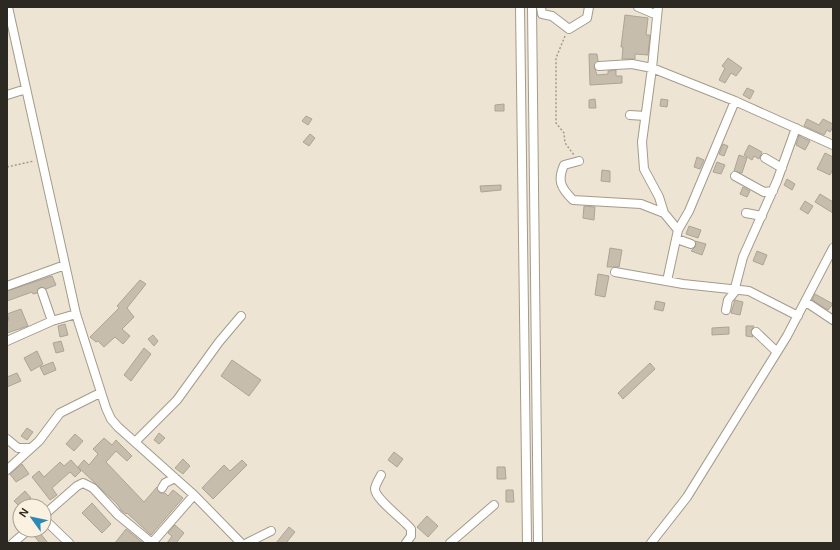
<svg xmlns="http://www.w3.org/2000/svg" width="840" height="550" font-family="Arial,sans-serif">
  <style>
    .building { fill: #c6bdac; stroke: #ada494 }
    .lines { fill: none; stroke-linecap: round; stroke-linejoin: round }
    .minor-casing { stroke: #a49b8b; stroke-width: 10 }
    .path { stroke: #a39c8f; stroke-width: 1.5; stroke-dasharray: 2 2; stroke-linecap: butt }
    .minor { stroke: #fff; stroke-width: 8 }
  </style>
  <rect width="100%" height="100%" fill="#ede4d3"/>
  <path class="building" d="M625,15L648,18L646,35H650L648,55L635,54V59H622L623,47H621Z
    M589,54H597L598,61L594,66L597,75L608,74V71L616,70V76H622V83L590,85Z
    M728,58L742,68L736,76L731,73L725,83L719,80L725,68L722,66Z
    M747,88L754,91L750,99L743,95Z
    M595,99L596,108H589V100Z
    M661,99L668,100L667,107L660,106Z
    M504,104V111H495V105Z
    M306,116L312,119L308,125L302,121Z
    M807,119L819,125L823,119L833,124V127L830,132L827,130L824,135L804,126Z
    M310,134L315,138L309,146L303,142Z
    M799,136L810,141L805,150L796,145Z
    M723,144L728,146L724,156L719,154Z
    M749,145L762,152L759,159L754,156L752,160L744,155Z
    M825,153L833,157V169L830,175L817,169Z
    M739,155L747,158L742,173L734,171Z
    M697,157L704,160L700,169L694,167Z
    M717,162L725,165L721,174L713,172Z
    M602,170L610,171V182L601,181Z
    M787,179L795,184L792,190L784,185Z
    M501,185V190L481,192L480,186Z
    M743,187L750,191L747,197L740,194Z
    M820,194L833,202V213L815,202Z
    M805,201L813,206L808,214L800,209Z
    M584,206L595,207L594,220L583,218Z
    M689,226L701,230L698,238L686,234Z
    M695,241L706,244L702,255L691,251L696,246Z
    M610,248L622,250L619,267H607Z
    M757,251L767,255L763,265L753,261Z
    M598,274L609,276L605,297L595,295Z
    M52,276L56,285L46,289L41,287L38,289L37,293L33,294L32,292L7,301V291Z
    M140,280L146,284L127,308L134,317L122,329L130,336L123,344L115,337L104,347L98,341L96,342L90,337L119,308L117,306Z
    M815,294L833,304L828,310L812,300Z
    M735,300L743,302L740,315L731,313Z
    M656,301L665,303L663,311L654,309Z
    M21,309L28,326L7,333V321L9,320L7,314Z
    M65,324L68,335L60,337L58,326Z
    M746,326H754L751,331L753,337L746,336Z
    M729,327V334L712,335V328Z
    M153,335L158,341L154,346L148,339Z
    M61,341L64,351L56,353L53,343Z
    M144,348L151,354L131,381L124,375Z
    M37,351L43,364L31,371L24,358Z
    M232,360L261,380L249,396L221,376Z
    M53,362L56,370L44,375L40,367Z
    M650,363L655,369L623,399L618,393Z
    M17,373L21,381L7,387V377Z
    M27,428L33,432L27,440L21,436Z
    M159,433L165,438L159,444L154,440Z
    M75,434L83,441L74,451L66,444Z
    M104,438L112,445L116,440L132,456L127,461L116,451L106,462L144,502L157,487L160,493H165L168,496L173,490L183,498L151,535L127,513L126,514L122,511L117,504L78,467L84,460L89,465L98,454L93,449Z
    M394,452L403,459L397,467L388,460Z
    M183,459L190,466L183,474L175,468Z
    M71,460L81,471L75,477L70,472L52,488L57,495L50,500L32,477L39,471L44,477L60,462L64,466Z
    M242,460L247,465L213,499L202,488L224,465L230,471Z
    M22,464L29,474L16,482L10,474Z
    M497,467H505L506,479H497Z
    M506,490H513L514,502H506Z
    M25,491L31,498L25,503L28,506H19L14,501Z
    M92,503L111,524L102,533L82,513Z
    M427,516L438,526L428,537L417,527Z
    M175,525L184,533L176,543H167L172,536L168,533Z
    M289,527L295,532L286,543H276Z
    M126,529L143,543H115Z
    M40,533L48,543H40L35,537Z"/>
  <g class="lines">
    <g class="minor-casing">
      <path id="minor" d="M8,7L76,314L106,408L111,419L118,427L194,495L241,543
        M520,7L527,543
        M532,7L538,543
        M541,7L542,14L552,16L569,29L587,18L589,7
        M638,7L657,15
        M658,7L652,68L735,101
        M599,66L632,64L652,68L642,142L644,169L659,197L664,213L678,230
        M7,95L26,89
        M630,115L645,116
        M765,158L782,168
        M579,161L564,165C557,181 561,188 573,200L641,204L664,213
        M735,176L764,192L773,191
        M746,213L762,216
        M677,239L691,244
        M615,272L683,284L749,291L798,316
        M667,281L678,230L689,211L735,101L833,145
        M7,286L65,265
        M735,288L743,257L777,181L796,128
        M42,292L52,321
        M806,302L833,320
        M726,310L728,300L737,289
        M756,332L777,352
        M7,341L52,321L76,314
        M7,439L18,448H30
        M135,442L177,400L219,342L241,316
        M7,470L39,441L60,413L100,393
        M381,475C379,479 375,485 375,489C375,499 403,519 411,529V536L406,543
        M162,488L165,483L175,478
        M44,515L77,486L83,483L93,488L118,515L152,543
        M44,519L69,543
        M13,543L28,530
        M152,543L194,495
        M247,543L271,531
        M450,543L494,505
        M651,543L687,497L787,336L833,248"/>
    </g>
    <path class="path" d="M565,36L556,58V123L564,133L565,143L574,155
      M7,167L34,161"/>
    <use href="#minor" class="minor"/>
  </g>
  <rect width="840" height="550" fill="none" stroke="#2c2922" stroke-width="16"/>
  <g transform="translate(32 518) rotate(303)"><circle r="19" fill="#faf1e0" stroke="#a8a194"/>
  <path d="M0-3L7 15L0 10L-7 15Z" fill="#2c88b5"/>
  <text y="-6" font-size="11" font-weight="bold" text-anchor="middle" fill="#2c2922">N</text>
  </g>
</svg>
